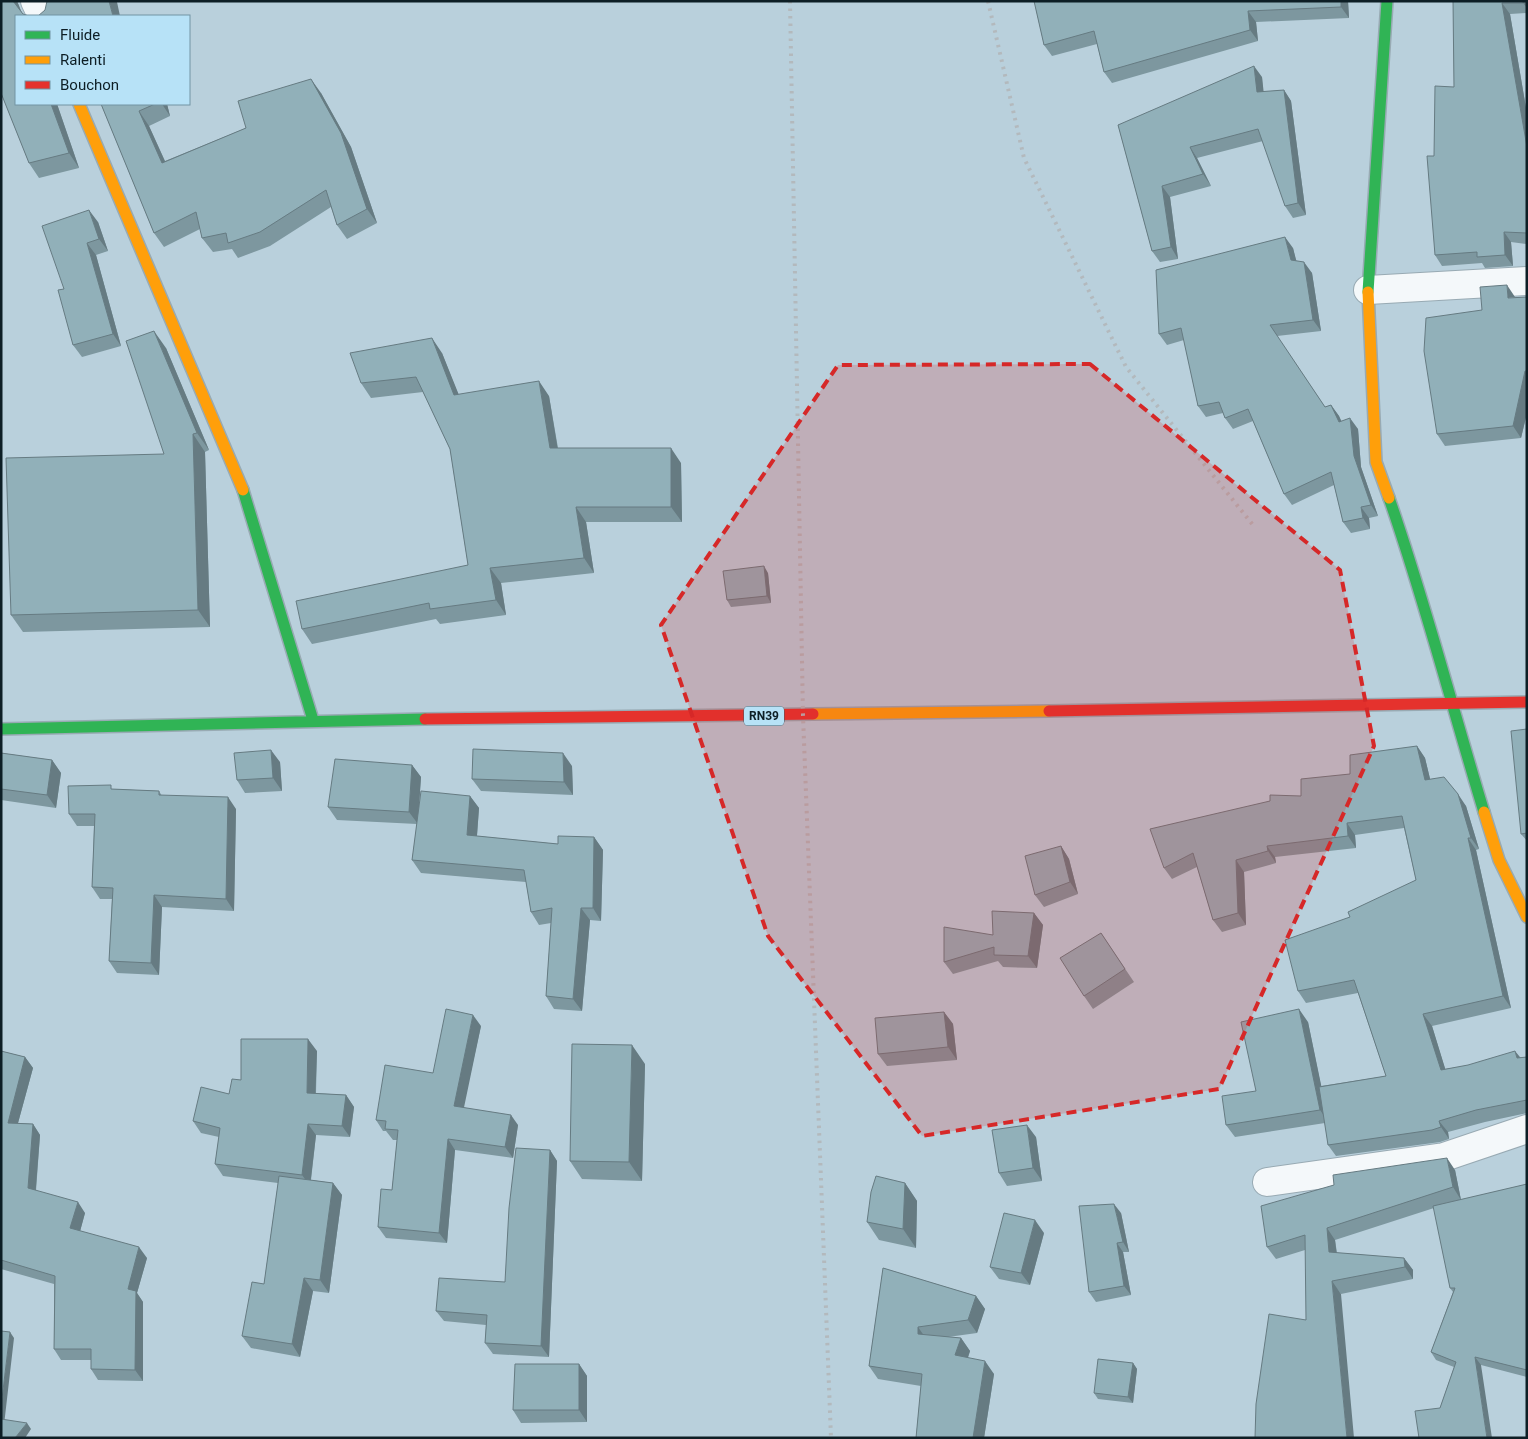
<svg xmlns="http://www.w3.org/2000/svg" width="1528" height="1439" font-family="Roboto,sans-serif">
  <style>
    .lines { fill: none; stroke-linecap: round; stroke-linejoin: round }
    .street-casing { stroke: #98aab3; stroke-width: 30 }
    .fast-casing { stroke: #98aab3; stroke-width: 14 }
    .slow-casing { stroke: #98aab3; stroke-width: 14 }
    .jam-casing { stroke: #98aab3; stroke-width: 14 }
    .street { stroke: #f4f8fa; stroke-width: 28 }
    .fast { stroke: #30b455; stroke-width: 11 }
    .slow { stroke: #ff9f0a; stroke-width: 11 }
    .jam { stroke: #e5322d; stroke-width: 11 }
    .rail { stroke: #b3b9bd; stroke-width: 4; stroke-dasharray: 2.5 5; stroke-linecap: butt }
    .wall { fill: #7d979f }
    .shaded-wall { fill: #667b82 }
    .building { fill: #91b0b9; stroke: #667b82 }
    .marked { fill: #d62828; fill-opacity: 0.2; stroke: #d62828; stroke-width: 4; stroke-dasharray: 10 6; stroke-linejoin: round }
    .labels { text-anchor: middle; dominant-baseline: central; stroke-width: 4; stroke-linejoin: round; paint-order: stroke }
    .shield { fill: #b7e2f7; stroke: #405964; stroke-width: 1 }
    .shield-label { font-size: 12px; font-weight: bold; fill: #0d1e25 }
  </style>
  <rect width="100%" height="100%" fill="#b9d0dc"/>
  <g class="lines">
    <g class="street-casing">
      <path id="street" d="M35,1L42,16
        M1368,290L1527,281
        M1267,1182L1444,1157L1527,1129"/>
    </g>
    <g class="fast-casing">
      <path id="fast" d="M1368,292L1387,1
        M243,490L313,720
        M1389,498C1425,601 1452,707 1484,812
        M1,729L425,719"/>
    </g>
    <g class="slow-casing">
      <path id="slow" d="M79,104L243,490
        M1368,292L1376,462L1389,498
        M813,714L1049,711
        M1484,812L1499,860L1527,917"/>
    </g>
    <g class="jam-casing">
      <path id="jam" d="M1049,711L1527,702
        M425,719L813,714"/>
    </g>
    <use href="#street" class="street"/>
    <use href="#fast" class="fast"/>
    <use href="#slow" class="slow"/>
    <use href="#jam" class="jam"/>
    <path class="rail" d="M790,1L803,716L831,1438
      M988,1L1024,158L1126,367L1253,525"/>
  </g>
  <path class="wall" d="M1,1H17L22,13L23,14L29,16H16V104H57L79,168L39,178L29,163L1,93Z
    M1034,1H1348L1349,18L1256,22L1258,41L1112,83L1104,72L1097,44L1052,56L1044,45Z
    M1453,1H1527V13L1510,14L1527,114V244L1511,242L1513,266L1485,268L1482,263L1442,266L1435,255L1434,156L1454,87Z
    M1262,77L1263,92L1284,90L1291,101L1306,215L1293,218L1285,206L1263,141L1197,158L1211,186L1170,197L1178,259L1160,262L1152,251L1118,125Z
    M321,93L351,147L377,223L347,239L337,225L331,207L270,246L238,258L232,249L213,252L202,238L200,229L164,247L154,233L101,104H167L170,116L149,126L165,161L246,128Z
    M98,222L108,251L96,255L121,346L82,357L73,345L64,289Z
    M1293,248L1296,261L1312,273L1321,331L1277,336L1325,407L1331,405L1339,416L1341,421L1358,429L1361,467L1378,516L1369,518L1370,529L1351,533L1343,522L1334,485L1292,505L1284,494L1253,421L1233,429L1225,418L1223,413L1206,417L1198,406L1184,340L1167,345L1159,334Z
    M1515,297H1527V413L1521,438L1445,446L1437,434L1482,310Z
    M166,348L209,450L205,452L210,627L23,632L11,615L164,454Z
    M442,353L458,394L549,396L558,448L681,463L682,522H586L594,573L501,583L506,615L440,624L436,619L312,644L302,629L468,565L450,449L423,392L371,398L361,383Z
    M768,573L771,603L731,607L727,600Z
    M1527,729V841L1521,834Z
    M1417,746L1425,758L1430,779L1466,806L1479,849L1476,850L1511,1008L1432,1026L1445,1069L1527,1057V1113L1485,1122L1448,1132L1449,1139L1440,1142L1336,1156L1328,1145L1325,1123L1235,1137L1226,1125L1256,1091L1308,1022L1321,1086L1386,1076L1358,993L1306,1003L1298,991L1350,917L1416,880L1404,828L1355,835L1356,848L1275,857L1276,863L1244,872L1246,925L1222,932L1213,920L1197,867L1172,879L1164,868L1301,796Z
    M1,753L52,760L61,773L56,808L1,800Z
    M280,762L282,791L245,793L237,780Z
    M412,765L421,777L418,813L470,796L479,808L477,836L558,844L594,837L603,850L601,921L590,920L582,1011L554,1009L546,996L551,923L539,925L531,912L526,882L421,873L412,860L417,824L337,820L328,807Z
    M572,766L573,795L481,791L472,779Z
    M113,789L159,791L162,796L236,809L234,911L162,907L159,975L117,973L109,961L112,899H100L92,887L94,826H77L69,814Z
    M1061,846L1069,859L1078,894L1044,907L1035,895Z
    M1034,913L1043,925L1037,968L1003,967L998,961L953,974L944,962Z
    M1101,933L1134,982L1093,1009L1084,996Z
    M944,1012L953,1024L957,1060L887,1066L878,1054Z
    M481,1026L463,1107L518,1125L513,1158L455,1150L447,1243L386,1238L378,1227L392,1190L397,1140H393L386,1131H383L376,1120L433,1073Z
    M1,1051L25,1057L33,1068L18,1123L33,1124L40,1135L36,1191L85,1213L80,1231L147,1258L137,1293L143,1302V1381L98,1380L91,1369V1360H61L54,1349V1284L1,1269Z
    M317,1051L316,1093L346,1095L354,1107L350,1137L316,1135L311,1180L333,1183L342,1195L329,1293L313,1291L300,1357L251,1348L242,1336L264,1284L278,1183L223,1176L215,1164L219,1137L201,1133L193,1121L229,1094L241,1080Z
    M645,1064L642,1181L582,1179L570,1161Z
    M1036,1137L1042,1181L1007,1186L999,1173Z
    M550,1150L557,1161L549,1357L493,1354L485,1343L486,1325L444,1321L436,1311L505,1282Z
    M1455,1170L1461,1200L1527,1184V1377L1481,1365L1440,1408L1454,1367L1436,1360L1431,1352L1453,1292L1450,1288L1434,1208L1335,1240L1337,1253L1404,1258L1413,1270V1279L1341,1294L1305,1250L1276,1259L1267,1247Z
    M905,1183L917,1201L916,1248L879,1240L867,1222Z
    M1121,1213L1129,1252H1123L1131,1295L1096,1302L1089,1292Z
    M1044,1233L1030,1285L999,1279L990,1267Z
    M883,1268L976,1296L985,1309L977,1333L948,1337L961,1338L970,1351L968,1358L994,1374L984,1438H916L921,1386L878,1379L869,1366Z
    M1133,1363L1137,1369L1133,1403L1098,1399L1094,1393Z
    M579,1364L587,1376V1422L521,1423L513,1410Z"/>
  <path class="shaded-wall" d="M13,1H17L23,16Z
    M109,1H116L117,2L120,16H113Z
    M1341,1H1348L1349,18L1341,7Z
    M1523,1H1527V8L1523,3Z
    M1502,3L1510,14L1527,114V147Z
    M1248,11L1256,22L1258,41L1250,30Z
    M1254,66L1262,77L1265,104L1257,92Z
    M311,79L321,93L351,147L377,223L367,209Z
    M1284,90L1291,101L1306,215L1298,203Z
    M51,104H57L79,168L69,153Z
    M162,104H167L170,116Z
    M139,111L149,126L172,177L162,163Z
    M1190,147L1197,158L1211,186L1203,174Z
    M1162,186L1170,197L1178,259L1171,247Z
    M89,210L98,222L108,251L99,239Z
    M1504,232L1511,242L1513,266L1505,255Z
    M1285,237L1293,248L1299,271L1291,260Z
    M87,243L96,255L121,346L113,334Z
    M1304,262L1312,273L1321,331L1313,320Z
    M1507,285L1515,297L1508,298Z
    M154,331L166,348L209,450L197,433Z
    M432,338L442,353L465,410L454,395Z
    M1525,371L1527,374V413L1521,438L1513,426Z
    M539,381L549,396L560,463L550,448Z
    M1331,405L1339,416L1347,433L1339,422Z
    M1350,418L1358,429L1361,467L1378,516L1371,505L1354,456Z
    M193,434L205,452L210,627L198,610Z
    M671,448L681,463L682,522L671,507Z
    M576,507L586,522L594,573L584,558Z
    M1361,507L1369,518L1370,529L1363,518Z
    M764,566L768,573L771,603L767,596Z
    M490,568L501,583L506,615L496,600Z
    M1417,746L1425,758L1433,791L1425,780Z
    M271,750L280,762L282,791L273,778Z
    M563,753L572,766L573,795L564,782Z
    M52,760L61,773L56,808L47,795Z
    M412,765L421,777L418,824L409,812Z
    M1458,794L1466,806L1479,849L1471,838Z
    M470,796L479,808L476,848L467,835Z
    M228,797L236,809L234,911L226,899Z
    M1347,823L1355,835L1356,848L1348,836Z
    M594,837L603,850L601,921L593,908Z
    M1468,838L1476,850L1511,1008L1503,996Z
    M1061,846L1069,859L1078,894L1070,882Z
    M1267,846L1275,857L1276,863L1268,851Z
    M1236,860L1244,872L1246,925L1238,913Z
    M154,895L162,907L159,975L151,963Z
    M581,908L590,920L582,1011L573,999Z
    M1034,913L1043,925L1037,968L1028,956Z
    M1299,1009L1308,1022L1329,1123L1320,1110Z
    M944,1012L953,1024L957,1060L948,1047Z
    M1423,1014L1432,1026L1449,1081L1441,1070Z
    M473,1015L481,1026L462,1117L454,1106Z
    M308,1039L317,1051L315,1105L307,1093Z
    M632,1045L645,1064L642,1181L629,1162Z
    M1515,1051L1524,1062L1517,1058Z
    M25,1057L33,1068L15,1134L8,1123Z
    M346,1095L354,1107L350,1137L342,1126Z
    M511,1115L518,1125L513,1158L505,1147Z
    M1439,1121L1448,1132L1449,1139L1441,1127Z
    M33,1124L40,1135L35,1199L28,1188Z
    M308,1124L316,1135L310,1186L302,1175Z
    M1027,1125L1036,1137L1042,1181L1033,1168Z
    M448,1139L455,1150L447,1243L439,1233Z
    M550,1150L557,1161L549,1357L541,1346Z
    M1447,1158L1455,1170L1461,1200L1453,1187Z
    M333,1183L342,1195L329,1293L320,1280Z
    M905,1183L917,1201L916,1248L903,1229Z
    M78,1202L85,1213L78,1239L70,1228Z
    M1114,1204L1121,1213L1129,1252L1123,1242Z
    M1035,1220L1044,1233L1030,1285L1021,1273Z
    M1327,1228L1335,1240L1338,1265L1329,1252Z
    M1117,1243L1123,1252L1131,1295L1124,1286Z
    M139,1247L147,1258L137,1293L143,1302V1381L135,1370L128,1289Z
    M1404,1258L1413,1270V1279L1405,1267Z
    M304,1278L313,1291L300,1357L292,1344Z
    M1332,1281L1341,1294L1354,1438H1347Z
    M976,1296L985,1309L977,1333L968,1320Z
    M918,1327L927,1340L918,1334Z
    M10,1332L14,1338L4,1425L1,1420V1407Z
    M961,1338L970,1351L964,1368L955,1355Z
    M1475,1357L1481,1365L1492,1438H1487Z
    M985,1361L994,1374L984,1438H973Z
    M1133,1363L1137,1369L1133,1403L1128,1397Z
    M579,1364L587,1376V1422L579,1410Z
    M27,1423L31,1429L25,1438H15Z"/>
  <path class="building" d="M1,1H13L23,14L29,16H16V104H51L69,153L29,163L1,93Z
    M47,1H109L113,16H35H38L45,10Z
    M1034,1H1341V7L1248,11L1250,30L1104,72L1094,31L1044,45Z
    M1453,1H1523V3H1502L1527,147V233L1504,232L1505,255L1477,257V252L1435,255L1427,156H1434L1435,86L1454,87Z
    M1254,66L1257,92L1284,90L1298,203L1285,206L1258,129L1190,147L1203,174L1162,186L1171,247L1152,251L1118,125Z
    M311,79L341,133L367,209L337,225L326,190L260,232L228,243L226,233L202,238L196,212L154,233L101,104H155L139,111L162,163L246,128L238,101Z
    M89,210L99,239L87,243L113,334L73,345L58,290L64,289L42,226Z
    M1285,237L1291,260L1304,262L1313,320L1270,325L1325,407L1331,405L1339,422L1350,418L1354,456L1371,505L1361,507L1363,518L1343,522L1331,472L1284,494L1248,409L1225,418L1219,402L1198,406L1181,328L1159,334L1156,270Z
    M1507,285L1508,298L1527,297V371H1525L1513,426L1437,434L1424,351L1426,318L1482,310L1480,287Z
    M154,331L197,433L193,434L198,610L11,615L6,458L164,454L126,341Z
    M432,338L454,395L539,381L550,448H671V507H576L584,558L490,568L496,600L430,609L429,603L302,629L296,601L468,565L450,449L416,377L361,383L350,353Z
    M764,566L767,596L727,600L723,571Z
    M1527,729V833L1521,834L1511,731Z
    M1417,746L1425,780L1444,777L1458,794L1471,838H1468L1503,996L1423,1014L1441,1070L1468,1065L1515,1051L1517,1058L1527,1057V1100L1476,1110L1439,1121L1441,1127L1432,1130L1328,1145L1319,1087L1386,1076L1354,980L1298,991L1285,940L1350,917L1348,912L1416,880L1402,816L1347,823L1348,836L1267,846L1268,851L1236,860L1238,913L1213,920L1193,853L1164,868L1150,829L1270,801V795L1301,796V779L1350,774V755Z
    M473,749L563,753L564,782L472,779Z
    M271,750L273,778L237,780L234,753Z
    M1,753L52,760L47,795L1,789Z
    M335,759L412,765L409,812L328,807Z
    M111,785V789L159,791V795L228,797L226,899L154,895L151,963L109,961L113,888L92,887L95,814H69L68,786Z
    M421,791L470,796L467,835L558,844V836L594,837L593,908H581L573,999L546,996L552,908L531,912L524,870L412,860Z
    M1061,846L1070,882L1035,895L1025,856Z
    M992,911L1034,913L1028,956L994,955V947L944,962V927L993,935Z
    M1101,933L1125,969L1084,996L1060,958Z
    M446,1009L473,1015L454,1106L511,1115L505,1147L448,1139L439,1233L378,1227L381,1189L392,1190L398,1130L385,1129L386,1121L376,1120L385,1065L433,1073Z
    M1299,1009L1320,1110L1226,1125L1222,1096L1256,1091L1241,1022Z
    M944,1012L948,1047L878,1054L875,1018Z
    M241,1039H308L307,1093L346,1095L342,1126L308,1124L302,1175L215,1164L220,1128L193,1121L201,1087L229,1094L232,1079L241,1080Z
    M572,1044L632,1045L629,1162L570,1161Z
    M1,1051L25,1057L8,1123L33,1124L28,1188L78,1202L70,1228L139,1247L128,1289L136,1291L135,1370L91,1369V1349H54L55,1276L1,1260Z
    M1027,1125L1033,1168L999,1173L992,1130Z
    M516,1148L550,1150L541,1346L485,1343L487,1315L436,1311L439,1278L505,1282L509,1208Z
    M1447,1158L1453,1187L1327,1228L1329,1252L1404,1258L1405,1267L1332,1281L1347,1438H1255L1256,1404L1269,1314L1306,1320L1305,1235L1267,1247L1261,1206L1334,1185L1333,1175Z
    M279,1176L333,1183L320,1280L304,1278L292,1344L242,1336L252,1282L264,1284Z
    M876,1176L905,1183L903,1229L867,1222L871,1192Z
    M1527,1184V1370L1475,1357L1487,1438H1419L1415,1411L1440,1408L1456,1362L1431,1352L1455,1288H1450L1433,1206Z
    M1114,1204L1123,1242L1117,1243L1124,1286L1089,1292L1079,1206Z
    M1004,1213L1035,1220L1021,1273L990,1267Z
    M883,1268L976,1296L968,1320L918,1327V1334L961,1338L955,1355L985,1361L973,1438H916L922,1374L869,1366Z
    M1,1331L10,1332L1,1407Z
    M1098,1359L1133,1363L1128,1397L1094,1393Z
    M515,1364H579V1410H513Z
    M1,1419L27,1423L15,1438H1Z"/>
  <path class="marked" d="M1090,364L1340,570L1374,746L1219,1089L922,1136L768,936L661,625L838,365Z"/>
  <g class="labels">
    <rect class="shield" x="744" y="706.5" width="40" height="19" rx="4"/>
    <g class="shield-label">
      <text x="764" y="716">RN39</text>
    </g>
  </g>
  <rect width="1528" height="1439" fill="none" stroke="#0d1e25" stroke-width="5"/>
  <rect x="15" y="15" width="175" height="90" fill="#b7e2f7" stroke="#7394a3"/>
  <rect x="25" y="31" width="25" height="8" fill="#30b455" stroke="#7394a3"/>
  <text x="60" y="40" font-size="15" fill="#0d1e25">Fluide</text>
  <rect x="25" y="56" width="25" height="8" fill="#ff9f0a" stroke="#7394a3"/>
  <text x="60" y="65" font-size="15" fill="#0d1e25">Ralenti</text>
  <rect x="25" y="81" width="25" height="8" fill="#e5322d" stroke="#7394a3"/>
  <text x="60" y="90" font-size="15" fill="#0d1e25">Bouchon</text>
</svg>
